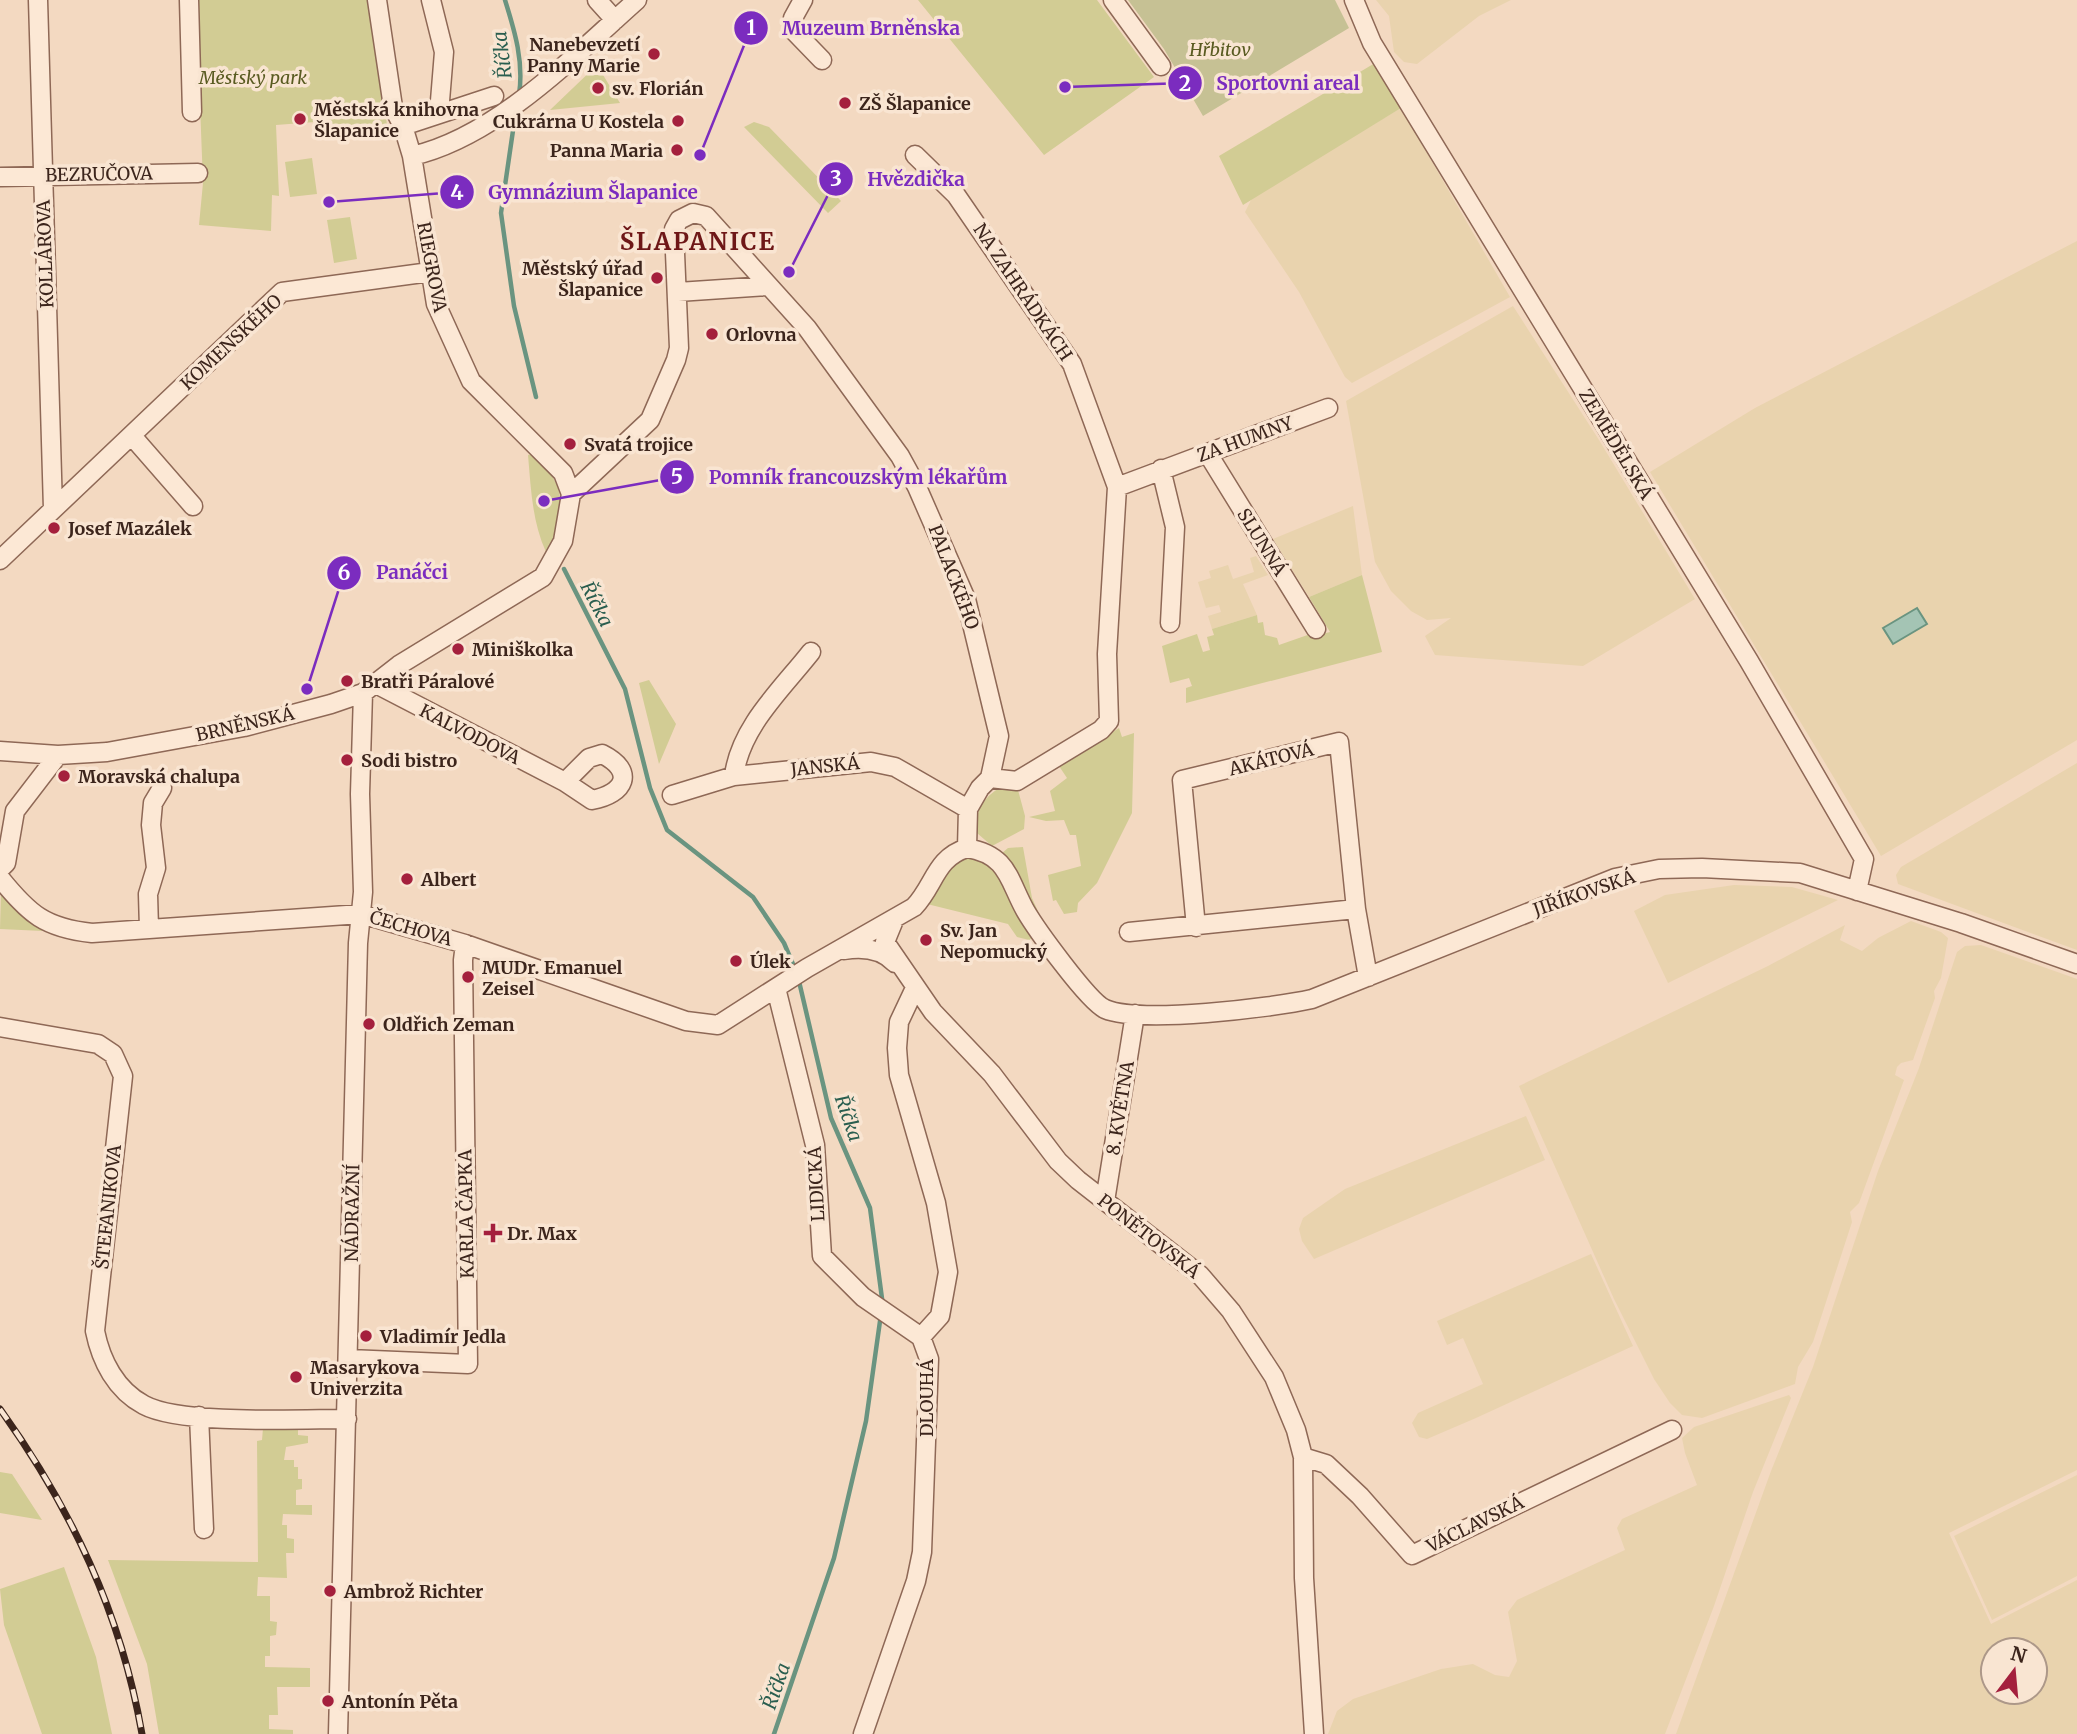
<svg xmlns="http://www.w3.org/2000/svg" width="2077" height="1734" font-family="Merriweather,serif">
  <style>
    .farmland { fill: #e9d3ae; fill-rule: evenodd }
    .green { fill: #d2cc94 }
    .cemetery { fill: #c6c194 }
    .water { fill: #a4c4b4; stroke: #6a9480; stroke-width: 2 }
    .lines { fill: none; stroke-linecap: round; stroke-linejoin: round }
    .stream { stroke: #6a9480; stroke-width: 4.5 }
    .minor-casing { stroke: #8e6856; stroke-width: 21 }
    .minor { stroke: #fce8d5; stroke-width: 18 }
    .rail-casing { stroke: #3c251c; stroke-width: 7 }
    .rail { stroke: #f9e5d2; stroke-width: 4.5; stroke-dasharray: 13; stroke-linecap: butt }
    .poi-dot { fill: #a4203d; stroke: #f9e5d2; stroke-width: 2.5 }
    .labels { text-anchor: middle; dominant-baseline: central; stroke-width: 7; stroke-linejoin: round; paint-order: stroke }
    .poi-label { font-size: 18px; font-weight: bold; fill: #3c251c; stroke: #f9e5d2; text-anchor: start }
    .park-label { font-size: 18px; font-style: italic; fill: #595b21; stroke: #f9e5d2 }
    .street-label { font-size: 18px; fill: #3c251c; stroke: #f9e5d2 }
    .water-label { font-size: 19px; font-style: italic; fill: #2a5e4f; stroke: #f9e5d2 }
    .district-label { font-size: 24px; font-weight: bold; letter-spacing: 2px; fill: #6e1717; stroke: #f9e5d2 }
    .leader { fill: none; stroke: #7b2cbf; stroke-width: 2.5 }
    .callout-dot { fill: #7b2cbf; stroke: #f9e5d2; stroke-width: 2.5 }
    .mark-label { font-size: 21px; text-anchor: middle; font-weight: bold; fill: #fff }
    .callout-label { font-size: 19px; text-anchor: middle; font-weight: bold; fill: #7b2cbf; stroke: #f9e5d2; stroke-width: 7; stroke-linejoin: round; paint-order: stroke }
  </style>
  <rect width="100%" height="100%" fill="#f3d9c1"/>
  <path class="farmland" d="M1376,0H1511L1479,16L1417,64L1404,62L1394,52L1389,16Z
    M1401,108L1510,297L1352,383L1345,377L1299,292L1245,212L1251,200L1265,189Z
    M2077,241V740L1881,856L1650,472L1755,408Z
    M1513,306L1599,440L1695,599L1583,666L1435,655L1425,636L1451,618L1427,620L1411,611L1391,591L1375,562L1346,401Z
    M1353,506L1362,575L1309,597L1273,539Z
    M1256,556L1268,575L1243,584L1257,615L1212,629L1208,616L1221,612L1219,605L1206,608L1198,582L1211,578L1209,571L1228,565L1233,579L1254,572L1250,558Z
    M2077,763V950L1898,884L1896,875L1901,867Z
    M1734,885L1792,887L1838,900L1668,983L1634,911L1665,895Z
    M1911,921L1941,932L1948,938L1941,978L1934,991L1935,998L1913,1060L1901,1063L1897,1067L1895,1075L1904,1080L1859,1203L1850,1212L1852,1222L1813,1342L1798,1367L1795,1384L1702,1418L1682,1415L1670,1403L1654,1379L1614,1299L1519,1086L1768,966L1845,925L1840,940L1862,951L1878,938Z
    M1981,945L2077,979V1470L1949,1533L1991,1624L2077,1580V1734H1676L1771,1471L1813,1367L1878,1171L1919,1068L1957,952L1965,946ZM2035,1650V1692H1993V1650Z
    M1526,1116L1545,1160L1314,1259L1302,1241L1299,1229L1303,1218L1345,1189Z
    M1591,1254L1633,1346L1476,1418L1427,1439L1419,1437L1412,1423L1418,1413L1483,1384L1463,1338L1447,1345L1437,1321Z
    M1789,1395L1791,1398L1753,1492L1714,1606L1665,1734H1328L1337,1711L1353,1699L1441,1669L1473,1664L1495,1675L1509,1677L1517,1661L1508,1612L1517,1600L1625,1550L1617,1528L1622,1519L1697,1485L1685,1453L1682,1438L1694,1427Z
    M2077,1475V1576L1992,1620L1954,1536Z"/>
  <path class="green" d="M196,0H370L387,125L316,134L315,122L276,125L279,196L272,195L271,231L199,225L203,183Z
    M918,0H1097L1154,77L1044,155Z
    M1375,63L1401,108L1243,205L1219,156Z
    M597,65L620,103L550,110Z
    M754,122L769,127L841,201L828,213L744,127Z
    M312,158L317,194L290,197L285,162Z
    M350,217L357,259L334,263L327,220Z
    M533,454C569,490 562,500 553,547L546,552C532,521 531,489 528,455Z
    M1362,575L1382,652L1186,703V688L1192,686L1189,678L1170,683L1162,646L1197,634L1203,652L1210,650L1207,637L1214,635L1212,629L1257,615L1258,623L1263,622L1265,635L1277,638L1279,645L1319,631L1322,634L1330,632L1309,597Z
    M649,680L676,724L659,764L639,683Z
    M1119,728L1122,737L1134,733L1132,813L1097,883L1078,903L1077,912L1064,914L1056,900L1053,901L1048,875L1081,866L1076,835H1070L1064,820L1046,821L1029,817L1055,811L1050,791L1067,778L1059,766Z
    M999,788L1018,790L1025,816L1024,829L992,846L977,833C974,813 982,799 999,788Z
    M1023,847L1032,898L1042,920C1027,899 1020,871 1002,853L1008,848Z
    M968,856L991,862L1035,936L1029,940L1017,937L1008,924L927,904L948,865Z
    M1,892L18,912L43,931L0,929Z
    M298,1427V1435L308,1436V1443L286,1447L284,1460H294V1467H298V1479H302V1489L296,1490V1505H312V1515L283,1514L282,1525H287V1538L294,1539V1553H286L287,1578L258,1577L257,1596H270V1621L277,1622L276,1635L270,1636V1656H265V1667L310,1668V1687H277L278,1715H269V1729L293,1730V1734H159L147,1664L108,1560L258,1562L257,1441L262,1440L263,1428Z
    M0,1472L12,1474L42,1520L0,1513Z
    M64,1567L96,1657L112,1734H42L4,1625L0,1589Z"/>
  <path class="cemetery" d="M1128,0H1335L1349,28L1203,116L1164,49Z"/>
  <path class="water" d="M1917,608L1927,624L1893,644L1883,628Z"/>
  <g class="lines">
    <path class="stream" d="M505,0C515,32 524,62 519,95
      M516,110L501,213L514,306L536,397
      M564,569L625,689L650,788L667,830L753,897L784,943L795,969
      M798,977L831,1118L870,1208L883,1306
      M774,1734L834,1558L866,1421L881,1314"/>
    <g class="minor-casing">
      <path id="minor" d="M38,0L53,509
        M189,0L192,112
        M377,0L393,107L403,126L412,156L436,304L471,381L563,473L571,494
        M431,0L444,52L439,113
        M597,0L615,20
        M803,0L793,18L792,29L822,60
        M1113,0L1161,66
        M1354,0L1372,43L1749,661L1864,859L1857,891
        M403,126L494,96
        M915,155L956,195L1072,364L1117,487L1107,654L1109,721L1101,730L1017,781L990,778
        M412,156C496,137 574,56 637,0
        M0,177L198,173
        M678,292L767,286
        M132,436L193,506
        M1208,454L1316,629
        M1161,469L1175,527L1170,623
        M1117,487L1328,408
        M0,560L282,292L430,272
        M376,684L565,782L592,800C625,794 636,771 602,754L589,758L565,782
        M0,751L58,755L107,752L244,727L331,704L363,693L399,665L543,577L563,541L571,494L650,420L676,360L679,348L674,229L679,220L693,213L706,216L807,328L900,456L917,487L966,599L999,736L990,778L980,788L968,809L967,848C935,858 935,885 914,907L807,968L718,1025L686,1021L465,944L361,914L92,933C45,928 29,914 0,878
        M734,776C740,727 782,689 811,652
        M672,795L734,776L871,762L895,767L968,809
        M967,848C1008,855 1008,879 1025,910C1036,929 1088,1001 1105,1009C1140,1024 1272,1008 1312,999L1615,878L1659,869L1702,868L1800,873L1961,923L2077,964
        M0,869L6,863L15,811L58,755
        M894,920L885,942L933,1012L992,1074L1058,1161L1078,1180L1200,1275L1231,1311L1274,1377L1296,1430L1303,1457L1304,1578L1314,1734
        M1196,927L1182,780L1339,742L1356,909L1368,977
        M149,929L148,894L156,868L151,825L153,803L162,788
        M1129,932L1356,909
        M844,950C862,947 881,948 895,963
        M776,988L815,1145L822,1256L863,1297L921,1337
        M915,988L899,1022L897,1048L899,1075L936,1203L948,1272L940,1316L921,1337
        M0,1027L98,1044L113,1054L123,1076L95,1331C101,1361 116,1390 144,1405C181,1425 301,1419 347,1419
        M1105,1201L1135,1014
        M349,1359L468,1364L463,960L465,944
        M199,1416L204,1529
        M1303,1457L1326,1464L1360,1496L1412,1555L1672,1430
        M338,1734L358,943L363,892L360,794L363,693
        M863,1734L916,1581L922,1552L929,1359L921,1337"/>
    </g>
    <use href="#minor" class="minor"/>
    <g class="rail-casing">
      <path id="rail" d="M0,1409C71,1508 121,1613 142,1734"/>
    </g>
    <use href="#rail" class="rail"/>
  </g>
  <g class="poi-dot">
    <circle cx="654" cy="54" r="7"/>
    <circle cx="598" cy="88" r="7"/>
    <circle cx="845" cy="103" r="7"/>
    <circle cx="300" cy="119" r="7"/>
    <circle cx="678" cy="121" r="7"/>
    <circle cx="677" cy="150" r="7"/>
    <circle cx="657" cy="278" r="7"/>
    <circle cx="712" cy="334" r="7"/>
    <circle cx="570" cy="444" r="7"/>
    <circle cx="54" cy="528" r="7"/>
    <circle cx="458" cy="649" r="7"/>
    <circle cx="347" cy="681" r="7"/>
    <circle cx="347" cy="760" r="7"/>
    <circle cx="64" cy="776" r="7"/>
    <circle cx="407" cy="879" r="7"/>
    <circle cx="926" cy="940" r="7"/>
    <circle cx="736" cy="961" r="7"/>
    <circle cx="468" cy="977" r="7"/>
    <circle cx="369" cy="1024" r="7"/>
    <path d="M489.5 1222.5h7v7h7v7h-7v7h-7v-7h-7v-7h7z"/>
    <circle cx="366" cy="1336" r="7"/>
    <circle cx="296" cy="1377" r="7"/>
    <circle cx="330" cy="1591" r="7"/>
    <circle cx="328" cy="1701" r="7"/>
  </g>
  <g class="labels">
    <g class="poi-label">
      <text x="640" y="44" text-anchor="end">Nanebevzetí<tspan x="640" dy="21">Panny Marie</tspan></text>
      <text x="612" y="88">sv. Florián</text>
      <text x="859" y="103">ZŠ Šlapanice</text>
      <text x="314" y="109">Městská knihovna<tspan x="314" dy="21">Šlapanice</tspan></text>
      <text x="664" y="121" text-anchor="end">Cukrárna U Kostela</text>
      <text x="663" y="150" text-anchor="end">Panna Maria</text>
      <text x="643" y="268" text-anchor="end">Městský úřad<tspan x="643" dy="21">Šlapanice</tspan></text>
      <text x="726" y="334">Orlovna</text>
      <text x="584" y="444">Svatá trojice</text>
      <text x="68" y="528">Josef Mazálek</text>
      <text x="472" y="649">Miniškolka</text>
      <text x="361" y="681">Bratři Páralové</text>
      <text x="361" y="760">Sodi bistro</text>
      <text x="78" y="776">Moravská chalupa</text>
      <text x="421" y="879">Albert</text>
      <text x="940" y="930">Sv. Jan<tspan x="940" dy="21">Nepomucký</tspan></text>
      <text x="750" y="961">Úlek</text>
      <text x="482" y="967">MUDr. Emanuel<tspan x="482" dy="21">Zeisel</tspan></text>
      <text x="383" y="1024">Oldřich Zeman</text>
      <text x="507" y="1233">Dr. Max</text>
      <text x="380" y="1336">Vladimír Jedla</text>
      <text x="310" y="1367">Masarykova<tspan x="310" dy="21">Univerzita</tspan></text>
      <text x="344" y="1591">Ambrož Richter</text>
      <text x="342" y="1701">Antonín Pěta</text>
    </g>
    <g class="park-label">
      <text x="1220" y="49">Hřbitov</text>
      <text x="253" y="77">Městský park</text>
    </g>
    <g class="street-label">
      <text transform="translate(99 174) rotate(-1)">BEZRUČOVA</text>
      <text transform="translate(45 254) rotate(-92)">KOLLÁROVA</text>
      <text transform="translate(432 267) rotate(79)">RIEGROVA</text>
      <text transform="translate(1023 292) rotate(56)">NA ZAHRÁDKÁCH</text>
      <text transform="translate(231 342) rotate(-43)">KOMENSKÉHO</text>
      <text transform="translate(1245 439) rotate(-20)">ZA HUMNY</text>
      <text transform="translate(1616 444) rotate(59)">ZEMĚDĚLSKÁ</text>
      <text transform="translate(1262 542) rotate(58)">SLUNNÁ</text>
      <text transform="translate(954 577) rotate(69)">PALACKÉHO</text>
      <text transform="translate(245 724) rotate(-13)">BRNĚNSKÁ</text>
      <text transform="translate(470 734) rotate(27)">KALVODOVA</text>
      <text transform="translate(1271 759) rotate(-14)">AKÁTOVÁ</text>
      <text transform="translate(825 766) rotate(-6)">JANSKÁ</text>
      <text transform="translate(1584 893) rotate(-19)">JIŘÍKOVSKÁ</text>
      <text transform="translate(411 928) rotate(16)">ČECHOVA</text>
      <text transform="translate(1120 1108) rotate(-81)">8. KVĚTNA</text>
      <text transform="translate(816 1184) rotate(-93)">LIDICKÁ</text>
      <text transform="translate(108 1207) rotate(-84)">ŠTEFANIKOVA</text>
      <text transform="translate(352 1213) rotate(-89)">NÁDRAŽNÍ</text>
      <text transform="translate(466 1214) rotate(-91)">KARLA ČAPKA</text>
      <text transform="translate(1149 1236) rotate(38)">PONĚTOVSKÁ</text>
      <text transform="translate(926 1398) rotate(-90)">DLOUHÁ</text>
      <text transform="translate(1475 1524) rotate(-26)">VÁCLAVSKÁ</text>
    </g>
    <g class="water-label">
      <text transform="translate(502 55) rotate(-97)">Říčka</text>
      <text transform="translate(597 604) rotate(63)">Říčka</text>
      <text transform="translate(849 1118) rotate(71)">Říčka</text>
      <text transform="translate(776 1686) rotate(-71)">Říčka</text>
    </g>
    <g class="district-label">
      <text x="698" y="241">ŠLAPANICE</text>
    </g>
  </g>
  <path class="leader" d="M700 155L751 28M1065 87L1185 83M789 272L836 179M329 202L457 192M544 501L677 477M307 689L344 573"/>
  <g class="callout-dot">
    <circle cx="700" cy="155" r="7"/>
    <circle cx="1065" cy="87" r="7"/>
    <circle cx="789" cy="272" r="7"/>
    <circle cx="329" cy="202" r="7"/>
    <circle cx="544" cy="501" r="7"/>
    <circle cx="307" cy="689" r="7"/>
    <circle cx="751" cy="28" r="18"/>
    <circle cx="1185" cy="83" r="18"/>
    <circle cx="836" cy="179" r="18"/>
    <circle cx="457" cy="192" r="18"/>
    <circle cx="677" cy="477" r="18"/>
    <circle cx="344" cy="573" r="18"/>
  </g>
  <g class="mark-label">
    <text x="751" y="35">1</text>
    <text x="1185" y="91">2</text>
    <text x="836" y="186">3</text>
    <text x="457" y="200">4</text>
    <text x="677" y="484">5</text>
    <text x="344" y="580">6</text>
  </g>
  <g class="callout-label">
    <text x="871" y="35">Muzeum Brněnska</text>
    <text x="1288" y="90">Sportovni areal</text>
    <text x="916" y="186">Hvězdička</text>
    <text x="593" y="199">Gymnázium Šlapanice</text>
    <text x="858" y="484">Pomník francouzským lékařům</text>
    <text x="412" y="579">Panáčci</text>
  </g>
  <g transform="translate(2014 1671) rotate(16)"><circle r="33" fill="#f9e5d2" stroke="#ad9889" stroke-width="2"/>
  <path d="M0-5L12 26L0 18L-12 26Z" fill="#a4203d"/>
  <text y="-10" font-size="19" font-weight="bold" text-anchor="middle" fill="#3c251c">N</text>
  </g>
</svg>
